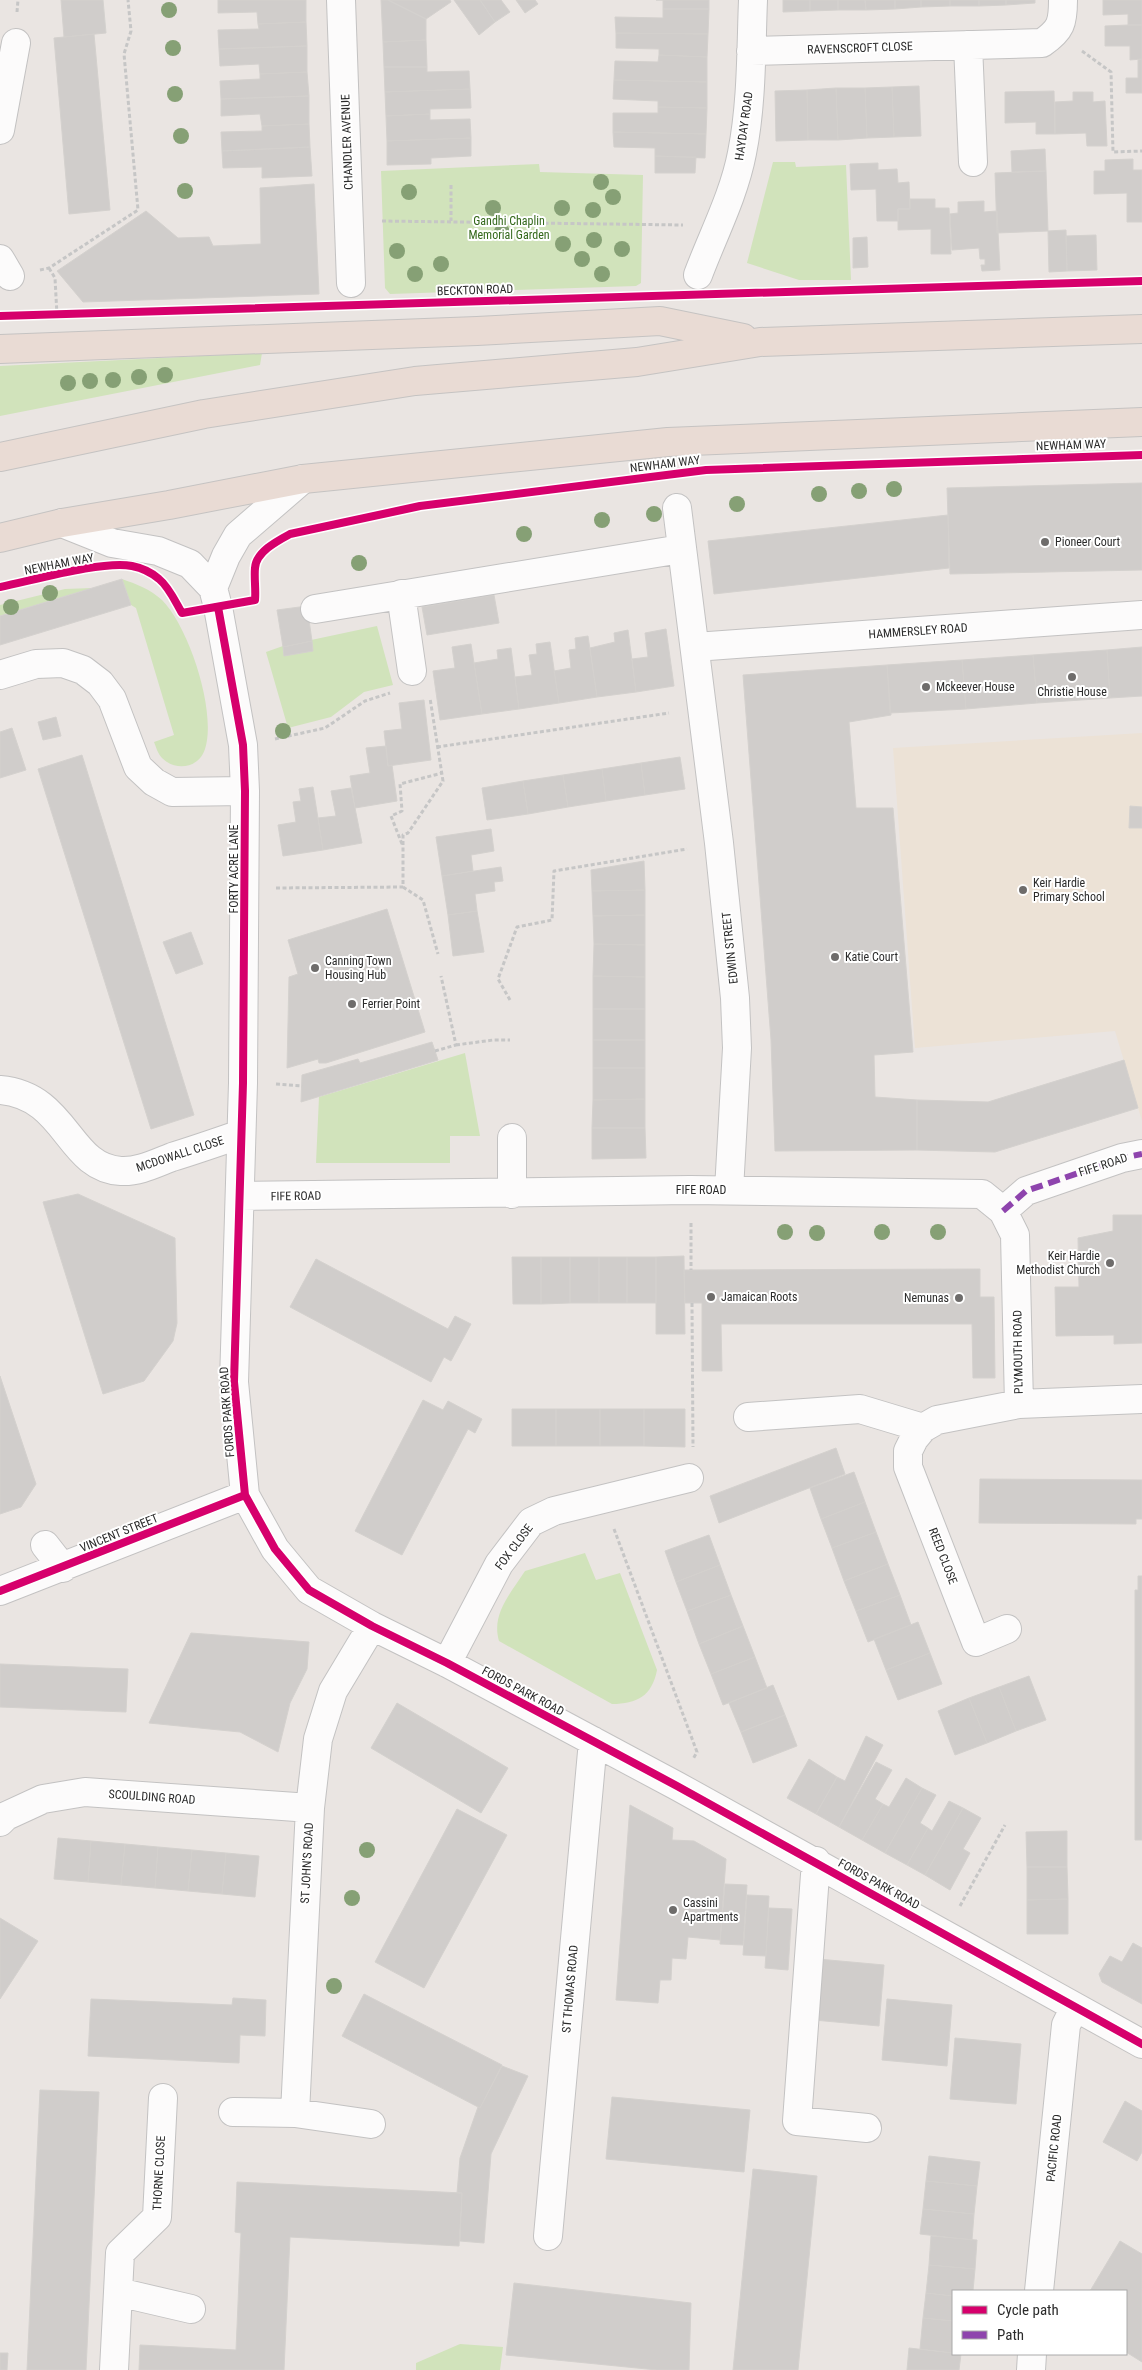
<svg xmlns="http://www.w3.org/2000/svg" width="1142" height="2370" font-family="'Roboto Condensed',sans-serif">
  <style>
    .education { fill: #ece2d6 }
    .green { fill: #d1e3bb }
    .building { fill: #d0cdcb; stroke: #d4d1ce }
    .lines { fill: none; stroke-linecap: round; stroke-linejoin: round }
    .minor-casing { stroke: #c3c2c2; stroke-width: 30 }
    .highway-casing { stroke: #c5c3c2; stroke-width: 30 }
    .path { stroke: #c6c6c6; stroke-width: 3; stroke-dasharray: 4 2.5; stroke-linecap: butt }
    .minor { stroke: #fcfbfb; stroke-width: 28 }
    .highway { stroke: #e9dbd4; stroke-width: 28 }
    .quiet { stroke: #8e44ad; stroke-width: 6; stroke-dasharray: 12 6; stroke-linecap: butt }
    .cycleway-casing { stroke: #fff; stroke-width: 11 }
    .cycleway { stroke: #d6006c; stroke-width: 8 }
    .tree { fill: #86a075 }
    .poi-dot { fill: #6e6c6b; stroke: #fff; stroke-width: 2 }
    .labels { text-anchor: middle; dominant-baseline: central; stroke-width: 4; stroke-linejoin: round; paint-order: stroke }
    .street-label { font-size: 12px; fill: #2b2b2b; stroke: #fff }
    .park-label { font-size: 12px; fill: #34681b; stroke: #fff }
    .poi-label { font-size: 12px; fill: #2b2b2b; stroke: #fff; text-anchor: start }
  </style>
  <rect width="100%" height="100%" fill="#eae5e2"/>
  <path class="education" d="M1142,733V1121L1115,1031L915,1048L893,748Z"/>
  <path class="green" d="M773,162H795L796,167L846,165L851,280H799L747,263Z
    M539,164L540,172L643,175L641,283L636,286L390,294L385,288L381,171Z
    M262,353L260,365L0,416V366Z
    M122,579C136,584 150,589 162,600C189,627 217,712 205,749C199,768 176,772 162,758C158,754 156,747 154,742L174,735L136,608L131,605Z
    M92,588L0,616V605L65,589Z
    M377,626L393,685L364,692L331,717L288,728L266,652L283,646Z
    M465,1053L480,1136H450V1163H316L319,1097Z
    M585,1553L596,1580L620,1573L657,1670C652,1696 637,1704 612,1704L499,1641C491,1614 511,1593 525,1571Z
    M460,2344L503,2347L500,2370H416V2363Z"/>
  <path class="building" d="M61,0H103L106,33L64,37Z
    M218,0H306V22L258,24L257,12L218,13Z
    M381,0H388L426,19V40L383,42Z
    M388,0H450L451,2L426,19Z
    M454,0H480L495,22L479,35Z
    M480,0H501L510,12L495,22Z
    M516,0H535L538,4L525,13Z
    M656,0H709V9H663V0Z
    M783,0H810V11L783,12Z
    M810,0H838V10L810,11Z
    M838,0H865L866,10H838Z
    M865,0H895V9L866,10Z
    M895,0H921V7L895,9Z
    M921,0H950V6L921,7Z
    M950,0H979V6H950Z
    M979,0H1006V5L979,6Z
    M1006,0H1035V3L1006,5Z
    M1103,0H1142V25H1128V14L1103,15Z
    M663,9H709L708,34L616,33L615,17L663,18Z
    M306,22L307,46L219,49L218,30L259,29L258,24Z
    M1128,25H1142V59L1130,60V46H1105V26Z
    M616,33L708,34L707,57L659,55V49L616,48Z
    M94,34L110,210L69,214L54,38Z
    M426,40L427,67H384L383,42Z
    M307,46V72L260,74L259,64L220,66L219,49Z
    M659,55L707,57V82L614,80L615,61L658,62Z
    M1142,59V93H1126V78H1138V60Z
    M384,67H427V72L469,71L470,89L385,92Z
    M307,72L309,96L221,99L220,81L260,79V74Z
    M614,80L707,82V108L658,107V101L613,99Z
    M919,86L921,136L894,137L892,87Z
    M892,87L894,137L867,138L865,88Z
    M836,88L838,140H808L807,90Z
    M836,88H865L867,138L838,140Z
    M470,89L471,108L430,109V114L386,116L385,92Z
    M807,90L808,140L776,141L775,91Z
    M1054,91L1055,134H1036V122L1005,123V92Z
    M1073,92H1093V102L1105,101L1107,146H1087L1086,133L1055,134V102L1073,101Z
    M309,96V124L262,126L260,114L221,116V99Z
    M658,107L707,108L706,134L613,132V113H658Z
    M430,114V120L470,119L471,138L387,141L386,116Z
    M309,124L310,147L222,151L221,132L262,131V126Z
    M613,132L706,134L705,158L655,156V148L614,147Z
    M471,138V156L431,158V164L387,165V141Z
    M310,147L312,176L262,178V167L223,168L222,151Z
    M1045,149L1046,171L1012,172L1011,151Z
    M655,156L696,157L695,173H655Z
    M1133,159V170H1142V222H1127V193L1094,194V171H1105V160Z
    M878,163V170L897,169L898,183L909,182L910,209H898V221H877L876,189L851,190L850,164Z
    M1046,171L1048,231L997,233L995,173Z
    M314,184L319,294L83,302L57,271L146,211L178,238L209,237L213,246L261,244L260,188Z
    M910,199H935V208H949L951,254H931V229L898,230V209H910Z
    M984,201V212L997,211L1000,270L982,271L981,265H985V259H980L979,248L952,250L950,214L958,213V202Z
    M1066,230L1067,271L1049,272L1048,231Z
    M1096,235L1097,270L1067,271L1066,236Z
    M867,237L868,267L853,268V238Z
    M1142,483V570L950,574L947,488Z
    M948,515L949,568L714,594L708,541Z
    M122,579L131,605L0,645V616Z
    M494,595L499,623L427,635L422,607Z
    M307,606L312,641L283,647L277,610Z
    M666,629L674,686L636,692L632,659L648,657L645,633Z
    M628,630L636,692L597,697L590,648L615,642L614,633Z
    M588,636L597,697L559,703L554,671L571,668L569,650L576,649L575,638Z
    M312,641L313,651L284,656L283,647Z
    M550,642L559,703L519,709L515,677L532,675L529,655L537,654L536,644Z
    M471,644L482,714L440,720L433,671L455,668L452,647Z
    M1142,647V696L1110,698L1107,650Z
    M511,648L519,709L482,714L474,663L498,659L497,650Z
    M1107,650L1110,698L1037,703L1033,655Z
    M1033,655L1037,703L966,709L962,660Z
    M962,660L966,709L890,713L887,665Z
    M887,665L891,715L849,722L856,808H893L913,1052L874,1055L875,1097L917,1100V1150L775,1151L771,1040L743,675Z
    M424,700L431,760L388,766L384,731L402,729L399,703Z
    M56,717L61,736L43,740L38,722Z
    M12,728L26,770L0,778V732Z
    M386,746L388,766L392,765L397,801L355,808L350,776L370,773L366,748Z
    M82,755L194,1115L151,1129L38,769Z
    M680,757L685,789L645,795L641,763Z
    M641,763L645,795L606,801L602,769Z
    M602,769L606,801L568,807L563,775Z
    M563,775L568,807L528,814L523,781Z
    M523,781L528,814L487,820L482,788Z
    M313,787L323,850L283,856L278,825L296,822L293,802L301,801L299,789Z
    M351,788L362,843L323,850L318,818L336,816L331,791Z
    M1130,806L1142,807V828H1129Z
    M491,829L494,851L471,855L473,871L442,876L436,837Z
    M644,861L645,890L592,891L591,870Z
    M501,867L503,881L494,882L495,891L475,894L477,911L448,915L442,876Z
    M645,890V915L593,916L592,891Z
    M387,909L425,1032L326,1063H319L318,1059L287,1068L289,977L298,974L288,940Z
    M477,911L484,952L453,956L448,915Z
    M645,915V945L594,944L593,916Z
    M191,932L203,964L176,974L163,942Z
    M594,944L645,945V977L593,976Z
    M593,976L645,977V1009H593Z
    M593,1009H645V1040H593Z
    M593,1040H645V1068H593Z
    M432,1042L438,1060L301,1102L302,1075L358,1059L360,1063Z
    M1124,1060L1138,1108L995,1152L917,1150V1100L988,1102Z
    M593,1068H645V1099L593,1100Z
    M645,1099V1128H592L593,1100Z
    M592,1128H645L646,1158L592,1159Z
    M78,1194L175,1238L177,1323L173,1341L144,1381L103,1394L43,1202Z
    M1113,1215H1142V1343L1114,1344V1335L1056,1336L1055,1287H1079L1078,1238L1113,1231Z
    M684,1256L685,1334H656V1257Z
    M512,1257H541V1304H513Z
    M541,1257H570V1303L541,1304Z
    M570,1257H599V1303H570Z
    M599,1257H627V1303H599Z
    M627,1257H656V1303H627Z
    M316,1259L448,1329L455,1316L471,1324L451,1361L444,1357L431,1382L290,1307Z
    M980,1269V1297H994L995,1378H973L972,1324H721L722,1371H702V1303H685L684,1270Z
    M0,1376L36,1484L21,1507L0,1514Z
    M423,1400L443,1410L448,1401L482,1419L475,1433L468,1429L402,1555L355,1531Z
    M512,1409H556V1446H512Z
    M556,1409H600V1446H556Z
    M600,1409H644V1446H600Z
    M644,1409H685V1447L644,1446Z
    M836,1448L845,1474L719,1523L710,1496Z
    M854,1472L865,1502L821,1519L810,1488Z
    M980,1479L1142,1480V1519H1136V1524L979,1523Z
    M865,1502L876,1532L832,1548L821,1519Z
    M876,1532L888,1564L844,1581L832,1548Z
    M709,1535L720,1565L676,1582L665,1551Z
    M888,1564L900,1595L856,1611L844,1581Z
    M720,1565L731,1595L687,1611L676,1582Z
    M1138,1576H1142V1840H1135V1590H1138Z
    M731,1595L743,1626L699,1644L687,1611Z
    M900,1595L911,1625L868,1642L856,1611Z
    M918,1622L930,1653L886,1670L874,1639Z
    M743,1626L755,1657L711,1674L699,1644Z
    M191,1633L309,1642L307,1669L290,1703L278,1752L240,1732L149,1723Z
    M930,1653L942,1684L898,1700L886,1670Z
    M755,1657L767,1688L723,1705L711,1674Z
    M0,1664L128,1669L126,1712L0,1707Z
    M1029,1676L1046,1720L1016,1731L999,1687Z
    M773,1685L785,1715L741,1732L729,1703Z
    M999,1687L1016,1731L987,1743L969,1698Z
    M969,1698L987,1743L955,1755L938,1711Z
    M397,1703L508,1768L481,1813L371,1748Z
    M785,1715L797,1746L753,1763L741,1732Z
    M866,1736L883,1745L839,1827L816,1814L837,1777L845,1781Z
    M809,1759L837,1777L816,1814L787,1798Z
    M876,1762L892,1770L875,1799L883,1804L862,1840L839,1827Z
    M906,1778L922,1788L885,1853L862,1840L883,1804L889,1807Z
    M922,1788L936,1795L920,1823L928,1828L907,1865L885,1853Z
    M949,1801L963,1808L925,1875L907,1865L928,1828L932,1831Z
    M630,1805L673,1828L672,1840L694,1841L726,1859L720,1940L688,1937L686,1959L672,1958L671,1980H660L658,2003L616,2000Z
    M963,1808L981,1818L963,1849L970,1853L950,1890L925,1875Z
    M457,1809L507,1835L424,1988L375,1962Z
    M1067,1831V1867H1027L1026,1832Z
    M58,1838L91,1841L88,1882L54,1879Z
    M91,1841L125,1844L121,1885L88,1882Z
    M125,1844L158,1847L155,1888L121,1885Z
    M158,1847L192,1850L188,1891L155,1888Z
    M192,1850L226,1853L222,1894L188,1891Z
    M226,1853L259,1856L255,1897L222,1894Z
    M1027,1867H1067L1068,1899L1027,1900Z
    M725,1884L747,1885L743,1945L720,1944Z
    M747,1895L769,1896L766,1956L743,1955Z
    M1068,1899V1934H1027V1900Z
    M769,1908L792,1909L788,1970L765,1968Z
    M0,1918L38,1941L0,1999Z
    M1133,1943L1142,1948V2004L1102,1982L1099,1974L1110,1956L1122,1962Z
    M818,1959L884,1965L879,2026L814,2020Z
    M364,1994L502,2065L480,2108L342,2036Z
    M233,1998L266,2000L265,2036L240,2035L239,2063L88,2056L91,1999L232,2005Z
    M887,1999L952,2005L947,2066L882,2060Z
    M955,2038L1021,2044L1016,2104L950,2099Z
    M502,2066L528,2076L491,2154L484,2243L460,2241L462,2193H457L460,2158L478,2107L480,2108Z
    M40,2090L99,2092L86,2370H27Z
    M612,2097L750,2110L744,2172L606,2159Z
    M1125,2101L1142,2111V2152L1137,2161L1103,2142Z
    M929,2156L980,2162L977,2186L926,2181Z
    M753,2169L817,2176L798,2370H733Z
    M926,2181L977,2186L974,2214L923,2209Z
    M237,2182L462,2193L459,2246L290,2237L284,2370H139L140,2345L236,2350L241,2233L235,2232Z
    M923,2209L974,2214L972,2240L920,2234Z
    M931,2236L977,2240L975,2269L929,2265Z
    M1120,2241L1142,2254V2362L1126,2352V2291H1090Z
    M929,2265L975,2269L973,2291H953V2296L926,2293Z
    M514,2283L691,2303L689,2370H657L506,2355Z
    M926,2293L953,2296V2321L923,2318Z
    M923,2318L953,2321V2353L920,2349Z
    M909,2348L961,2354L959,2370H907Z
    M0,2353H8L7,2370H0Z"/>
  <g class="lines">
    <g class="minor-casing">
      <path id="minor" d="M341,0L351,283
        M968,45L973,162
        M751,51L1042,43C1061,30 1063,23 1063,0
        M0,130L16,43
        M0,259L10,276
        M698,275C713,235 734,195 742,153C752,103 751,50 753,0
        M677,508L719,843L735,998L737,1048L729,1190
        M62,523L112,543L158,551L190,564L213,588L218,607L243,745L245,791L243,1083L234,1382L245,1495L275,1549L309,1590L372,1626L447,1663L677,1786L1142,2044
        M213,588L226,556L238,535L303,479
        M401,594L412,671
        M315,609L681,549
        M695,647L1142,615
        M0,675L36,664L63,663L83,670L100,683L112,699L138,767L154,782L172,792L245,791
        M0,1090C68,1096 67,1168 121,1171C139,1172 156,1163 172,1157C195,1150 218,1142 241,1134
        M512,1138V1194
        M241,1196L690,1190L982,1194L1003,1211L1015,1235L1019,1404
        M1003,1211L1026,1191L1122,1158L1142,1154
        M748,1417L860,1409L923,1428
        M45,1545L63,1568
        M0,1591L245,1495
        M1007,1629L976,1642L908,1467V1451L914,1439L923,1428L937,1420L1019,1404L1142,1399
        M447,1663L499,1564L531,1522L554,1511L689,1478
        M0,1822L6,1816L43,1799L85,1792L310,1808
        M816,1861L797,2121L867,2128
        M233,2112L295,2113L371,2124
        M295,2113L310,1808L318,1739L333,1691L372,1626
        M548,2236L593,1741
        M1039,2291L1066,2025L1075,2007
        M118,2292L191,2309
        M114,2370L120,2253L157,2217L163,2098
        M1031,2370L1032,2354"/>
    </g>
    <g class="highway-casing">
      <path id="highway" d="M0,349L477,331L660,321L743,338
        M0,457L204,414L415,381L637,362L760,342L1142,329
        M0,538L62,523L169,505L303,479L668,442L1142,422"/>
    </g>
    <path class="path" d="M17,12L18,0
      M1082,51L1111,72L1113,152L1142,151
      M451,185V221
      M382,221L683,225
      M49,268L55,278L57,315
      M40,270L49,268L138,210L124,54L131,31L128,0
      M275,739L325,728L365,701L390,693
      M437,747L669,713
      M402,844L391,816L402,811L400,784L442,773
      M403,887L423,900L438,954
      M276,888L403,887V835L408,833L443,781L430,698
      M510,1000L498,979L517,927L552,920L554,871L687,849
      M456,1045L493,1040H510
      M435,1051L456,1045L441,976
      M276,1084L302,1086
      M691,1223V1270
      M692,1303L693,1447
      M614,1529L697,1752L693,1759
      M960,1906L1005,1825"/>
    <use href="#minor" class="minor"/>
    <use href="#highway" class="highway"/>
    <path class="quiet" d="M1003,1211L1026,1191L1122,1158L1142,1154"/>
    <g class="cycleway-casing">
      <path id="cycleway" d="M0,316L1142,281
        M0,587C31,581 103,560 132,566C142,568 151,572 159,579C169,587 176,603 182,613L255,600C256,590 254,578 255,568C256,552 277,541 290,534L420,506L706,470L1142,455
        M218,607L243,745L245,791L243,1083L234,1382L245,1495L275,1549L309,1590L372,1626L447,1663L677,1786L1142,2044
        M0,1591L245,1495"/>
    </g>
    <use href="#cycleway" class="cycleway"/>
  </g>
  <g class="tree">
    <circle cx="169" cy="10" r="8"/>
    <circle cx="173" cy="48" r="8"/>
    <circle cx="175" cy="94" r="8"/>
    <circle cx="181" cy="136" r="8"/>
    <circle cx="601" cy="182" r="8"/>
    <circle cx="185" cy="191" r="8"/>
    <circle cx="409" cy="192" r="8"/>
    <circle cx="613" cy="197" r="8"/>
    <circle cx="493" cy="208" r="8"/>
    <circle cx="562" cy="208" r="8"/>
    <circle cx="593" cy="210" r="8"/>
    <circle cx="502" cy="232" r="8"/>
    <circle cx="594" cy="240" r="8"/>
    <circle cx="563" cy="244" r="8"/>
    <circle cx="622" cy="249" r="8"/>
    <circle cx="397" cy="251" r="8"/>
    <circle cx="582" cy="259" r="8"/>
    <circle cx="441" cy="264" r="8"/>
    <circle cx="415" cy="274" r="8"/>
    <circle cx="602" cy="274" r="8"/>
    <circle cx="165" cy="375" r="8"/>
    <circle cx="139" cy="377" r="8"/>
    <circle cx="113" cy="380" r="8"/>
    <circle cx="90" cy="381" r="8"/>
    <circle cx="68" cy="383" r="8"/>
    <circle cx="894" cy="489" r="8"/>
    <circle cx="859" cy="491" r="8"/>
    <circle cx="819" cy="494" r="8"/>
    <circle cx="737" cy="504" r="8"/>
    <circle cx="654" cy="514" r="8"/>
    <circle cx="602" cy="520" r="8"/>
    <circle cx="524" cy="534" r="8"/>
    <circle cx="359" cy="563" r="8"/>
    <circle cx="50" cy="593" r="8"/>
    <circle cx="11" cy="607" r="8"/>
    <circle cx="283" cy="731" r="8"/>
    <circle cx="785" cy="1232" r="8"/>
    <circle cx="882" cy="1232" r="8"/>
    <circle cx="938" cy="1232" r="8"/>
    <circle cx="817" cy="1233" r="8"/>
    <circle cx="367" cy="1850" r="8"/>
    <circle cx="352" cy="1898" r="8"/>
    <circle cx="334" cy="1986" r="8"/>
  </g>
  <g class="poi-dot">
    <circle cx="1045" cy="542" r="5"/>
    <circle cx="1072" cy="677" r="5"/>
    <circle cx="926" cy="687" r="5"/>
    <circle cx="1023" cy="890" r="5"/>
    <circle cx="835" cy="957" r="5"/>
    <circle cx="315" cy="968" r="5"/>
    <circle cx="352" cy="1004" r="5"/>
    <circle cx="1110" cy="1263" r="5"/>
    <circle cx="711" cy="1297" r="5"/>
    <circle cx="959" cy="1298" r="5"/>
    <circle cx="673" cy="1910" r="5"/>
  </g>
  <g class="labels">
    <g class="street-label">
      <text transform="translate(860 48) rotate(-2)">RAVENSCROFT CLOSE</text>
      <text transform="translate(744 126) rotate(-82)">HAYDAY ROAD</text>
      <text transform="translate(347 142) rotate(-92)">CHANDLER AVENUE</text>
      <text transform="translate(475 290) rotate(-2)">BECKTON ROAD</text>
      <text transform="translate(1071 445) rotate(-2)">NEWHAM WAY</text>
      <text transform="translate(665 464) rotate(-7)">NEWHAM WAY</text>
      <text transform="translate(59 564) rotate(-11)">NEWHAM WAY</text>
      <text transform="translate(918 631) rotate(-4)">HAMMERSLEY ROAD</text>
      <text transform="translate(234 869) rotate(-90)">FORTY ACRE LANE</text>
      <text transform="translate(730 948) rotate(-96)">EDWIN STREET</text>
      <text transform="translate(180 1154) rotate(-18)">MCDOWALL CLOSE</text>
      <text transform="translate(1103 1165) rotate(-18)">FIFE ROAD</text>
      <text x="701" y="1190">FIFE ROAD</text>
      <text transform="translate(296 1196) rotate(-1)">FIFE ROAD</text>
      <text transform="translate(1018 1352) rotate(-91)">PLYMOUTH ROAD</text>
      <text transform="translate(227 1412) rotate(-94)">FORDS PARK ROAD</text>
      <text transform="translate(119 1533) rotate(-22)">VINCENT STREET</text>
      <text transform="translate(514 1547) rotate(-53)">FOX CLOSE</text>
      <text transform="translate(943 1556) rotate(69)">REED CLOSE</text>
      <text transform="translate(523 1691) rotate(28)">FORDS PARK ROAD</text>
      <text transform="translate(152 1797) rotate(4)">SCOULDING ROAD</text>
      <text transform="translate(307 1863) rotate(-87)">ST JOHN'S ROAD</text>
      <text transform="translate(879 1884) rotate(29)">FORDS PARK ROAD</text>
      <text transform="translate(570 1989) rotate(-85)">ST THOMAS ROAD</text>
      <text transform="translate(1054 2148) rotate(-84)">PACIFIC ROAD</text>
      <text transform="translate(159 2173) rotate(-87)">THORNE CLOSE</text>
    </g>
    <g class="park-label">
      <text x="509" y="221">Gandhi Chaplin<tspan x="509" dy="14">Memorial Garden</tspan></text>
    </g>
    <g class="poi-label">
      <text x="1055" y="542">Pioneer Court</text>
      <text x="936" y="687">Mckeever House</text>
      <text x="1072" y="692" text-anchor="middle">Christie House</text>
      <text x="1033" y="883">Keir Hardie<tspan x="1033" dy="14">Primary School</tspan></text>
      <text x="845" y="957">Katie Court</text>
      <text x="325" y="961">Canning Town<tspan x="325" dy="14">Housing Hub</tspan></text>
      <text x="362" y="1004">Ferrier Point</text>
      <text x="1100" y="1256" text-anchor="end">Keir Hardie<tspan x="1100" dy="14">Methodist Church</tspan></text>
      <text x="721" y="1297">Jamaican Roots</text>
      <text x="949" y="1298" text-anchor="end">Nemunas</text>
      <text x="683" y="1903">Cassini<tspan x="683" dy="14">Apartments</tspan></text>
    </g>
  </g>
  <rect x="952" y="2290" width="175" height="65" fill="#ffffff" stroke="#aaaaaa"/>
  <rect x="962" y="2306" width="25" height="8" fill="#d6006c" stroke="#aaaaaa"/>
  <text x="997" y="2315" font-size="15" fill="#2b2b2b">Cycle path</text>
  <rect x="962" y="2331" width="25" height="8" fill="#8e44ad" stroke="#aaaaaa"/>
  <text x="997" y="2340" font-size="15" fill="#2b2b2b">Path</text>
</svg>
